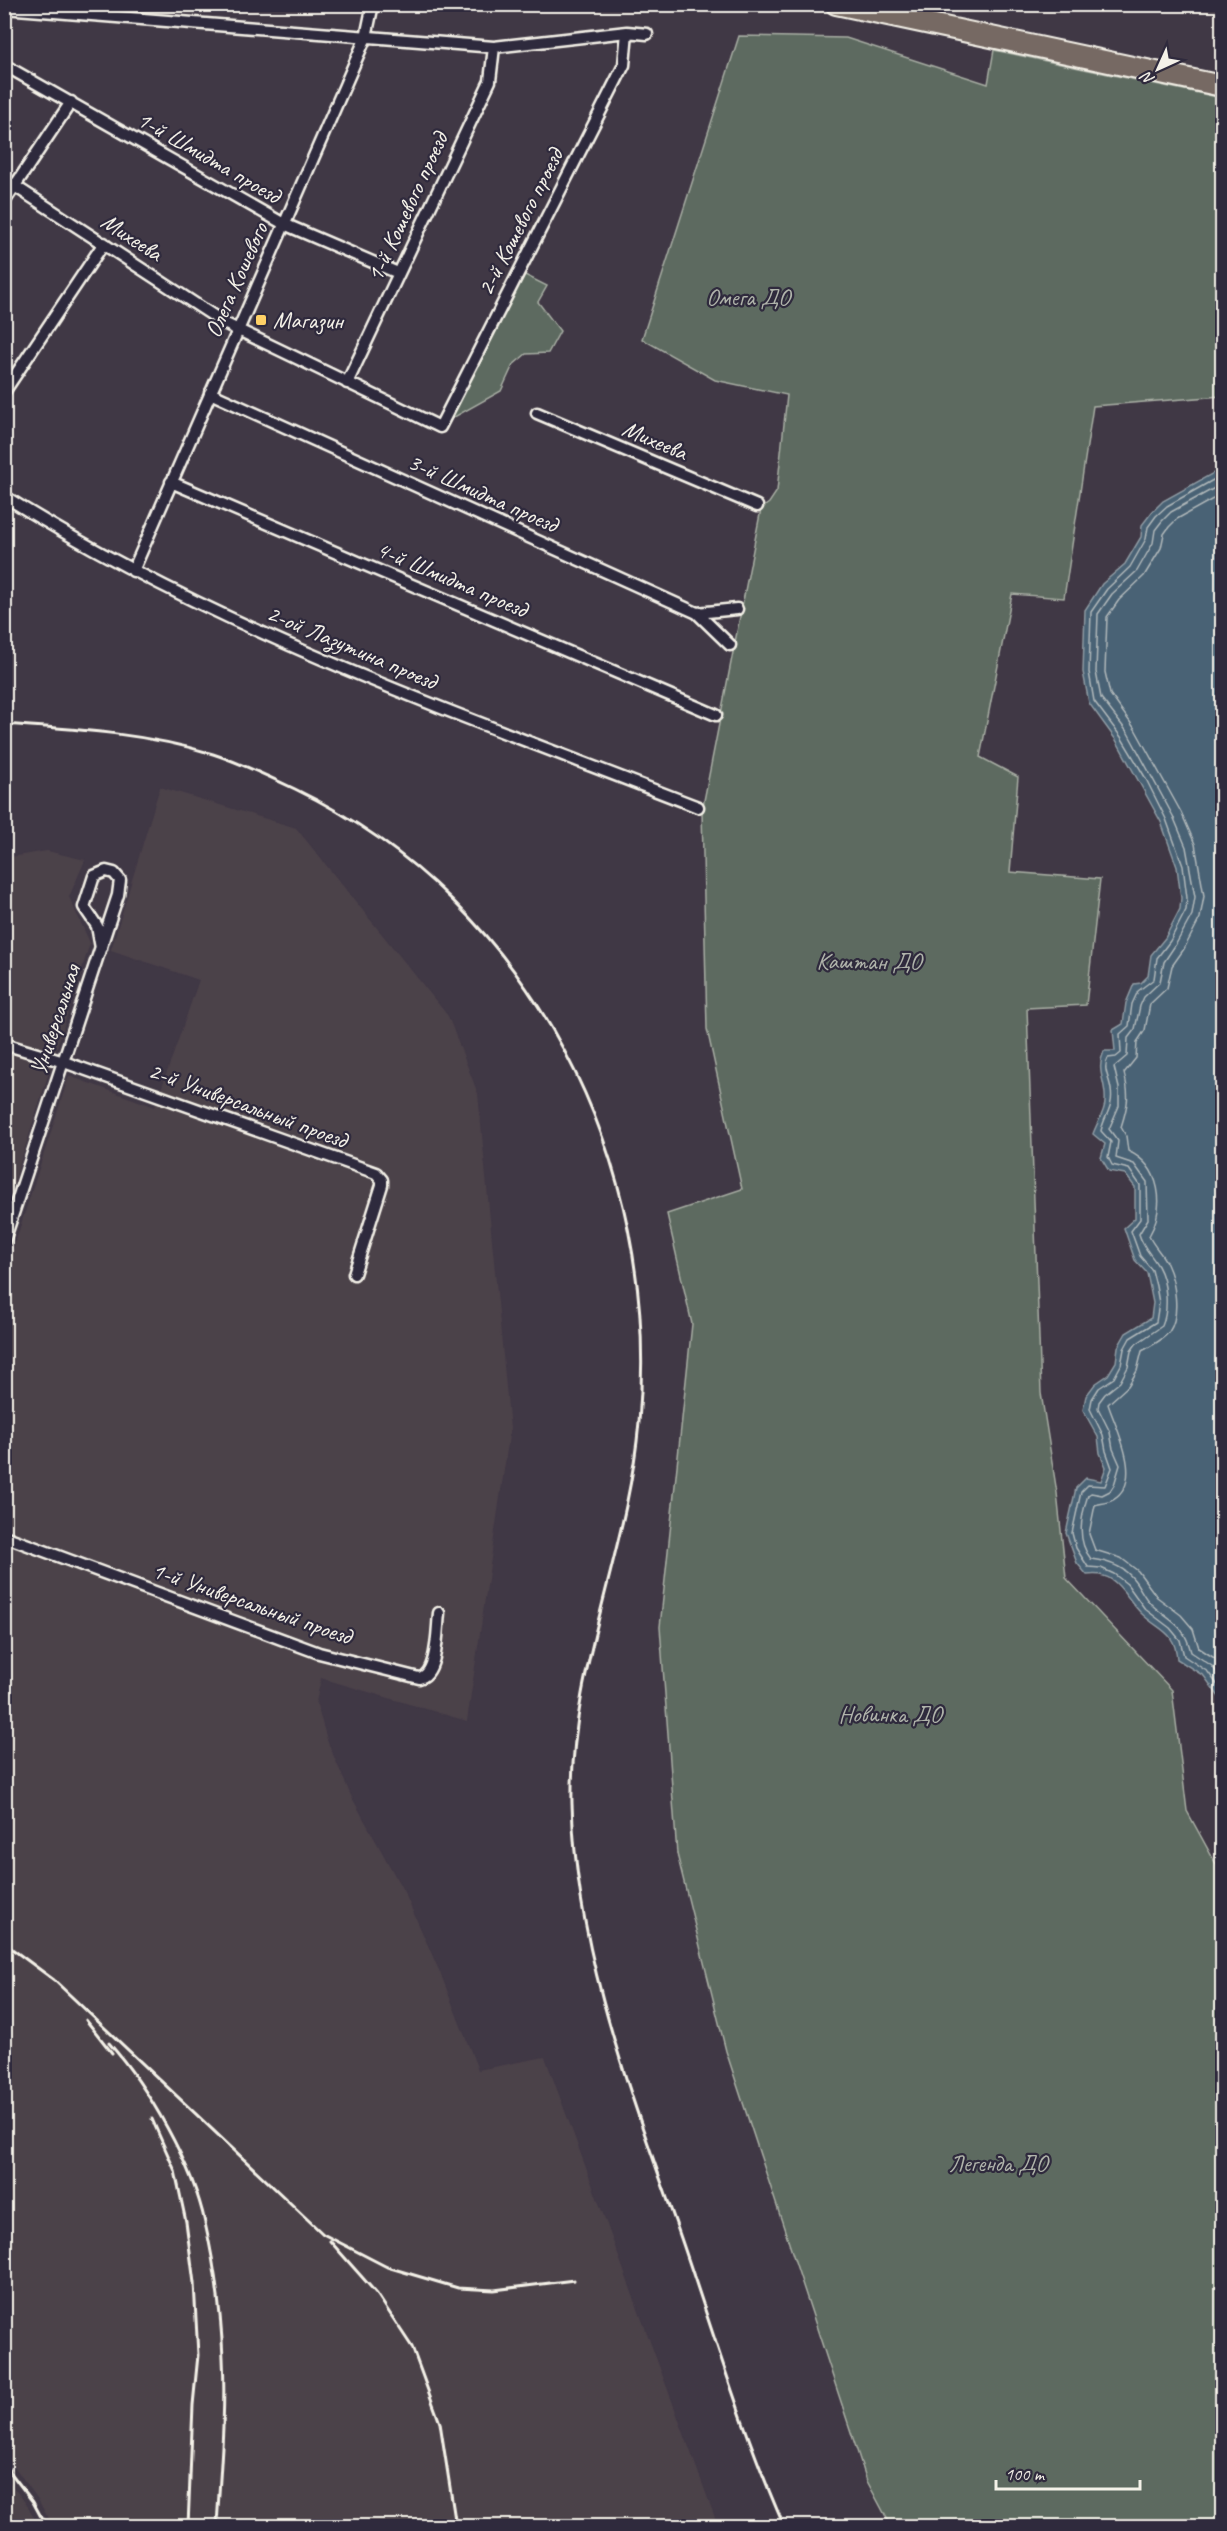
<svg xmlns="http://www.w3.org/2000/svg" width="1227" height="2531" font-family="Caveat,sans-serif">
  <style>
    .built { fill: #4c424a }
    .green { fill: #5d6a60; stroke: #a8aea4; stroke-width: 1.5 }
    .water { fill: #4a6275; stroke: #8e9ba3; stroke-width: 1.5 }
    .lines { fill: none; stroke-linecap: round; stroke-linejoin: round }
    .shore { stroke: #b0b8ba; stroke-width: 1.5 }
    .street-casing { stroke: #f4f1e8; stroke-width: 15 }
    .highway-casing { stroke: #f4f1e8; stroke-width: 24 }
    .street { stroke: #2f2a3d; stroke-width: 10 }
    .highway { stroke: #766964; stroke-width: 20 }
    .rail { stroke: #f4f1e8; stroke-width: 3 }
    .poi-dot { fill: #ffd166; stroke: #2f2a3d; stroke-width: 2 }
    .labels { text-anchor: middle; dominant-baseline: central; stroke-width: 4.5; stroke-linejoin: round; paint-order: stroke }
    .street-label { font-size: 24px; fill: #f4f1e8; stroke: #2f2a3d }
    .park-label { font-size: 24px; fill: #b0b4ab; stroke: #2f2a3d }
    .poi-label { font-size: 24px; fill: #f4f1e8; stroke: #2f2a3d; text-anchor: start }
  </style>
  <rect width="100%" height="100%" fill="#403845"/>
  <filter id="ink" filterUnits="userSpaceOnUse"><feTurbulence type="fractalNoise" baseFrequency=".0167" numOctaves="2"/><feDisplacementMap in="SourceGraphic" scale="12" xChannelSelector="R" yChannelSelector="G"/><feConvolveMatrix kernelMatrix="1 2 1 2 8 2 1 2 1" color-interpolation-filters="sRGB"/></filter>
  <g filter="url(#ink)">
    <path class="built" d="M160,787L296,828L448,1016L478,1094L510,1429L467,1721L321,1678L316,1702L328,1743L351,1796L406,1896L441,1975L478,2070L545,2057L718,2526H52L38,2499L5,2454V1274L69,1076L155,1107L199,980L111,950Z
      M47,851L85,860L69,897L90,943L5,1211V858Z
      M4,2475L27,2505L39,2526H5Z"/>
    <path class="green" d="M739,36L846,38L988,84L994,50L1222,98V396L1093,406L1064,598L1012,594L980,757L1018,777L1010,872L1100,879L1086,1005L1027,1008L1041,1393L1057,1493L1066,1578L1172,1690L1187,1811L1222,1875V2526H891L867,2481L726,2051L677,1854L660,1627L692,1324L667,1214L742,1189L707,1029L702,811L761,509L769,503L777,491L787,395L715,380L642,339Z
      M523,274L547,286L538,302L560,331L548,353L526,354L513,365L501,391L449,420Z"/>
    <path class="water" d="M1222,466V1701L1204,1676L1177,1659C1175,1630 1159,1631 1141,1613C1124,1596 1117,1570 1087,1575L1077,1563L1066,1533L1076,1488L1086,1478L1101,1481L1106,1467L1100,1453L1098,1437L1083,1410L1086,1396L1095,1384L1108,1375L1116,1362L1118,1347L1126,1333L1151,1318L1153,1303L1147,1273L1135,1260L1124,1228L1135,1218V1187L1125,1174L1109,1171L1101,1158L1105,1144L1093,1134C1096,1124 1105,1112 1105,1102C1107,1082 1095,1072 1104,1051H1115L1113,1030L1123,1024L1126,1003L1134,984L1141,983L1148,976L1151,955L1165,938L1180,909L1181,898L1177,867L1161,822L1116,740L1089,703L1083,672L1085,610L1102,584L1125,564L1141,537L1142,525L1152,512L1163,501L1219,470Z"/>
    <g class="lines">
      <path class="shore" d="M1222,475L1167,506L1156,516L1148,527L1146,539L1130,567L1107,589L1091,612L1089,672L1094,701L1121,737L1145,777L1166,819L1183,866L1187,898L1186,910L1170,941L1157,958L1154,979L1138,991L1132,1004L1129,1026L1120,1034L1121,1053L1116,1057L1108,1058C1102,1070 1110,1078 1111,1090C1114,1107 1104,1116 1101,1131L1111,1142L1108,1157L1112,1165L1129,1169L1140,1185V1219L1131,1231L1140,1256L1152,1270L1156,1286L1159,1303L1156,1322L1130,1338L1124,1349L1121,1365L1114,1378L1099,1388L1092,1399L1090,1409L1103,1435L1106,1451L1112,1468L1105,1486L1088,1485L1081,1492L1072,1533L1076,1548L1088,1567L1101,1568L1114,1574L1127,1584L1145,1609L1170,1628L1180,1640L1184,1656L1208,1672L1222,1691
        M1222,484L1171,512L1162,521L1155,530L1153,543L1137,571L1112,594L1098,614L1096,672L1101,698L1128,733L1173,816L1186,847L1195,897L1192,915L1176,944L1164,962L1160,982L1144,997L1140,1006L1135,1029L1128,1038L1127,1056L1114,1067L1119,1088V1106L1109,1129L1118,1141L1116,1158L1134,1164L1147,1182L1148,1219L1139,1234C1143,1248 1151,1254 1158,1266C1167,1282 1169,1309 1162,1326L1136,1344L1131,1351L1128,1367L1120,1382L1105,1394L1099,1402L1098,1408L1110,1432L1113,1449L1120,1465L1114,1485L1110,1491L1102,1495L1091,1493L1088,1495C1081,1516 1076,1541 1091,1559C1107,1561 1125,1567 1135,1581C1141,1589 1144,1598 1151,1604C1171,1623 1184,1623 1191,1652L1212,1666L1222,1679
        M1222,494L1177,519L1169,527L1164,534L1161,548L1144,576L1119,600L1107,617L1105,672L1110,694L1135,729L1181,812L1195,844L1204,896L1200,918L1184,949L1172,966L1167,988L1150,1004L1145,1030L1137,1042L1136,1058L1124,1073C1130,1096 1128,1105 1121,1127L1126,1136L1128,1151C1161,1166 1166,1206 1149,1236C1154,1247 1162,1253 1167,1264C1175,1281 1181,1315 1169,1332C1162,1341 1151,1346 1142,1351L1137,1371L1128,1386L1108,1404C1116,1429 1145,1481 1113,1500C1107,1504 1100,1503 1095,1505L1089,1534L1095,1550L1121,1558L1138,1571L1157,1597L1181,1615L1193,1629L1199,1648L1222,1663"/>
      <g class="street-casing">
        <path id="street" d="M4,8L494,47L627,32L647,34
          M4,65L284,224L398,273
          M4,179L226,324L440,427L624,65L627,32
          M4,202L71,102
          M347,383L490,81L494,47
          M4,392L104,243
          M210,393L697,613L730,645
          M537,413L757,506
          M171,482L716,715
          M4,496C219,632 462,715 698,807
          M133,571L366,37L373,4
          M697,613L737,609
          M4,1044L64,1062L376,1173L382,1180V1185L354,1274
          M4,1241L118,895L120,880L114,873L106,871L94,876L84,907L97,926L101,948
          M4,1536L319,1653L419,1678C438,1675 437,1630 439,1613"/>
      </g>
      <g class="highway-casing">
        <path id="highway" d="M836,4L1222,86"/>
      </g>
      <use href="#street" class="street"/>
      <use href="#highway" class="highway"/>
      <path class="rail" d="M4,724C75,729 144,733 213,754C241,763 268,776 295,789C532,903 662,1163 639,1422C628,1551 569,1673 572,1804C576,1956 634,2102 683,2244C715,2338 744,2435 784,2526
        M4,1943L54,1980L323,2234L387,2267L458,2288L494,2290L574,2280
        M86,2020L112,2053
        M109,2043C148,2087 193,2165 205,2223C215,2266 221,2313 223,2358C226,2414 220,2471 217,2526
        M152,2119L175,2171L186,2222L194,2283L198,2355L193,2405L188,2526
        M330,2241L377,2294L412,2347L440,2423L456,2526
        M4,2464L33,2502L46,2526"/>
    </g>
  </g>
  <rect class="poi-dot" x="255" y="314" width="12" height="12" rx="3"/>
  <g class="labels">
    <g class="street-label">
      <text transform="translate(209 157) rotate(30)">1-й Шмидта проезд</text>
      <text transform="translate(407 207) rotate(-65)">1-й Кошевого проезд</text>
      <text transform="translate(520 222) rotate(-63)">2-й Кошевого проезд</text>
      <text transform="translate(132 237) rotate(33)">Михеева</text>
      <text transform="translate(236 280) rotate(-66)">Олега Кошевого</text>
      <text transform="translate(655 440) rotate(23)">Михеева</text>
      <text transform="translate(483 493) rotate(24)">3-й Шмидта проезд</text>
      <text transform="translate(452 579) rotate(23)">4-й Шмидта проезд</text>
      <text transform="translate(352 647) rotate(23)">2-ой Лазутина проезд</text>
      <text transform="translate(55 1020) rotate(-72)">Универсальная</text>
      <text transform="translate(248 1105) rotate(20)">2-й Универсальный проезд</text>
      <text transform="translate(252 1603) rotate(19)">1-й Универсальный проезд</text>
    </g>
    <g class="park-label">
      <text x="748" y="297">Омега ДО</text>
      <text x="869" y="961">Каштан ДО</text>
      <text x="890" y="1714">Новинка ДО</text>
      <text x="998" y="2163">Легенда ДО</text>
    </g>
    <g class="poi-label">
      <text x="273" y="320">Магазин</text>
    </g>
  </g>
  <rect width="1227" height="2531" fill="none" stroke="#2f2a3d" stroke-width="24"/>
  <rect x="12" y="12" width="1203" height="2507" fill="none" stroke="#f4f1e8" stroke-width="2" filter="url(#ink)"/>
  <g transform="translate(1158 69) rotate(225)" stroke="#2f2a3d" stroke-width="4.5" paint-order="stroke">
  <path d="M0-4.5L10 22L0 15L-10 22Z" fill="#f4f1e8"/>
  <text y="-9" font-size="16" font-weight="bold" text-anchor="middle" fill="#f4f1e8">N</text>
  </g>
  <path d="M996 2480v9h144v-9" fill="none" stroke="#f4f1e8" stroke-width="3"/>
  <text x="1005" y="2480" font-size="18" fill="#f4f1e8" stroke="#2f2a3d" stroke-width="4.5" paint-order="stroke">100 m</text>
</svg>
